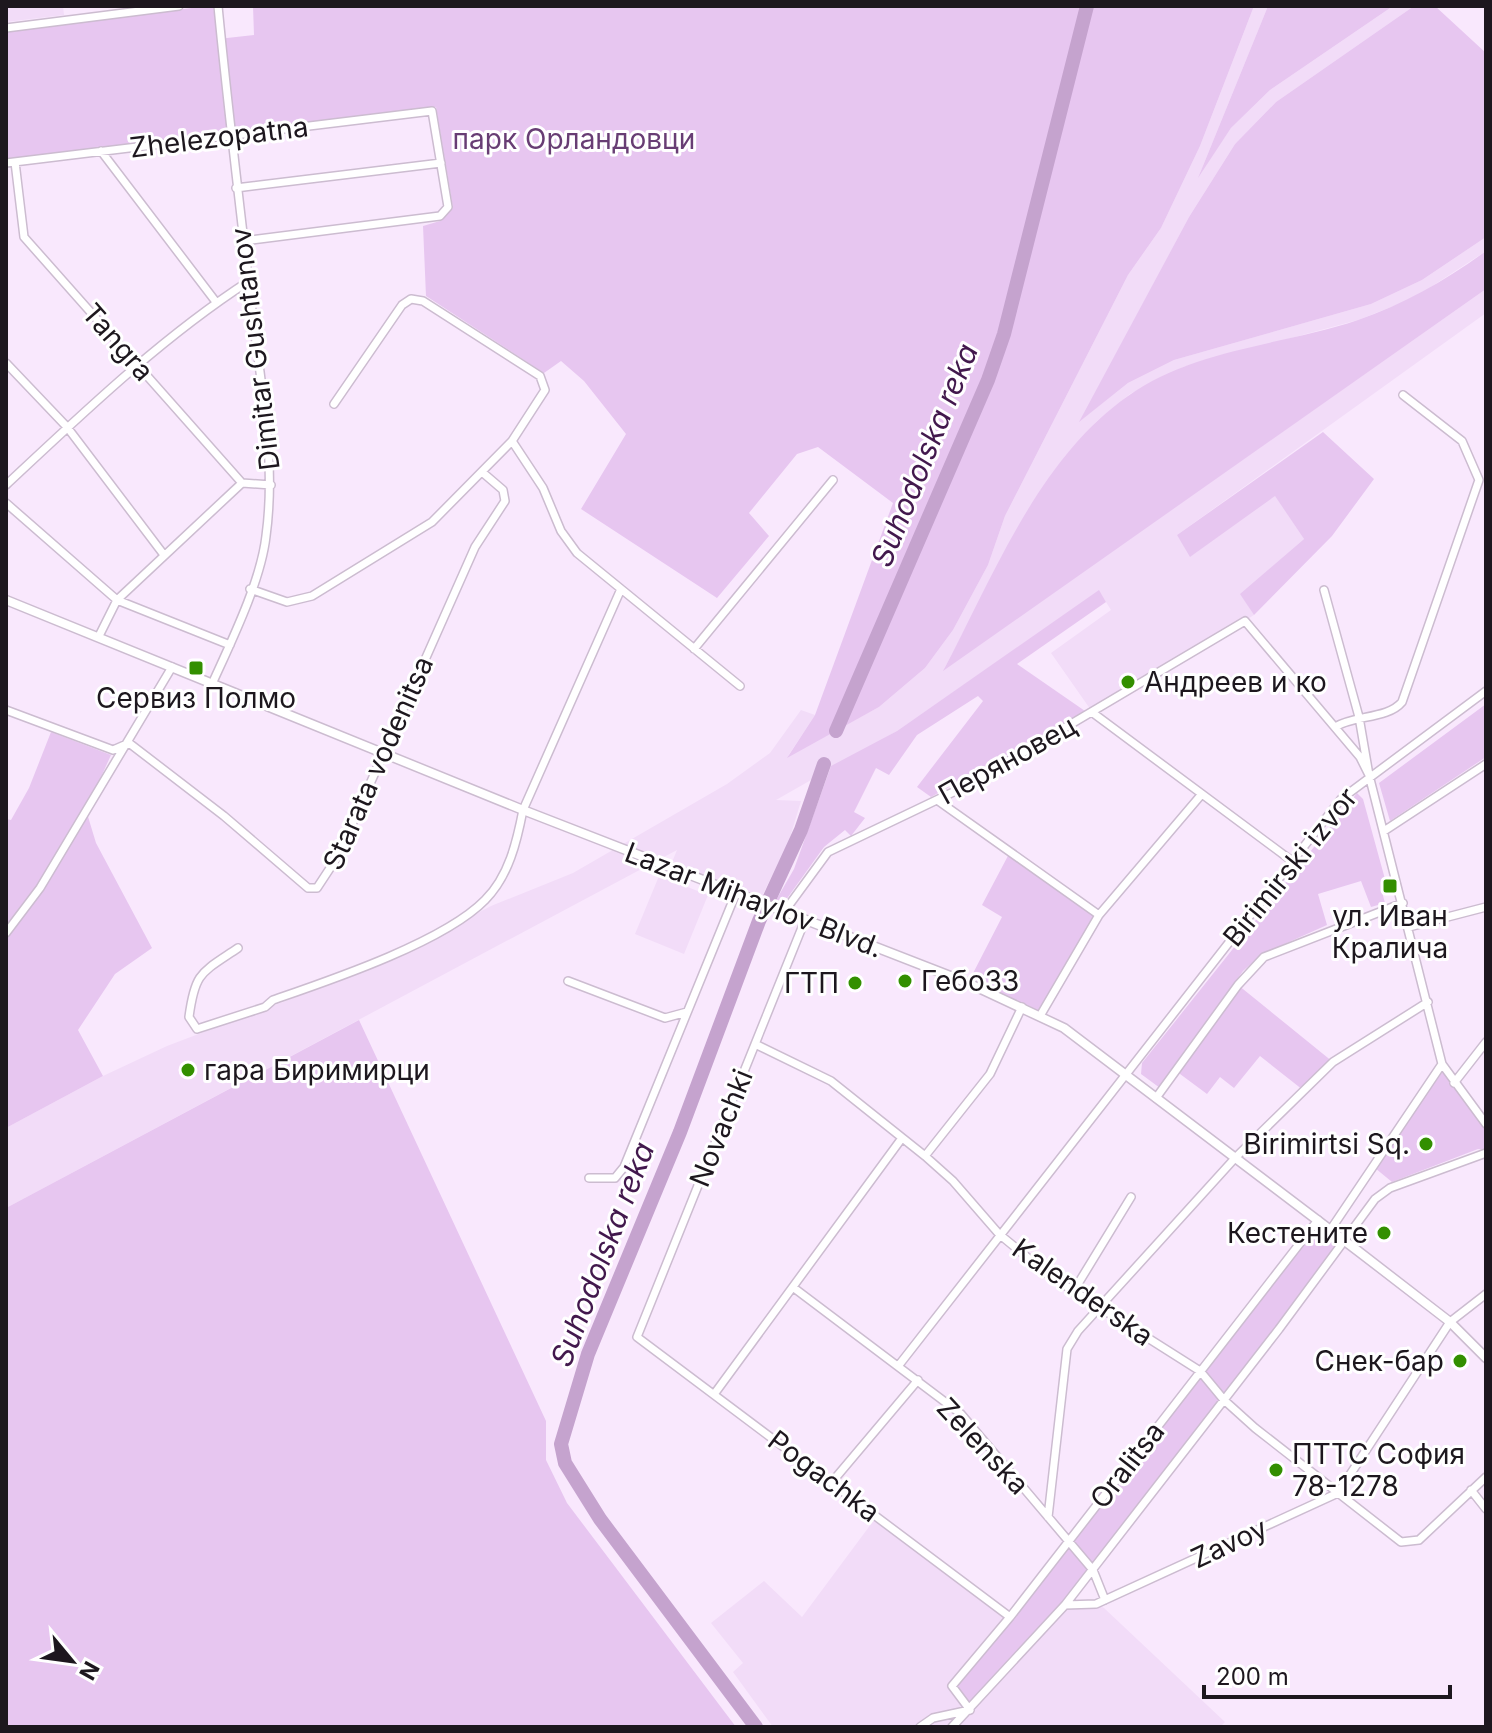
<svg xmlns="http://www.w3.org/2000/svg" width="1492" height="1733" font-family="Inter,sans-serif">
  <style>
    .built { fill: #f2dcf8 }
    .green { fill: #e7c6f0 }
    .lines { fill: none; stroke-linecap: round; stroke-linejoin: round }
    .river { stroke: #c5a3ce; stroke-width: 14 }
    .minor-casing { stroke: #ccbcd0; stroke-width: 10 }
    .tertiary-casing { stroke: #ccbcd0; stroke-width: 11 }
    .minor { stroke: #fff; stroke-width: 7 }
    .tertiary { stroke: #fff; stroke-width: 8 }
    .poi-dot { fill: #338f00; stroke: #fff; stroke-width: 3 }
    .labels { text-anchor: middle; dominant-baseline: central; stroke-width: 6; stroke-linejoin: round; paint-order: stroke }
    .street-label { font-size: 28px; fill: #1d171e; stroke: #fff }
    .park-label { font-size: 28px; fill: #683d74; stroke: #fff }
    .poi-label { font-size: 28px; fill: #1d171e; stroke: #fff; text-anchor: start }
    .water-label { font-size: 30px; font-style: italic; fill: #42184d; stroke: #fff }
  </style>
  <rect width="100%" height="100%" fill="#f9e8fd"/>
  <path class="built" d="M6,6H63L64,15L6,22Z
    M1254,6H1268L1200,173L1231,128L1270,90L1393,6H1414L1276,102L1235,144L1189,217L1081,420L1128,383L1174,360L1371,304L1422,280L1486,237V251L1414,298L1358,320L1183,367L1130,394L1097,421L1065,456L1025,516L944,669L1486,289V313L1177,535L1191,556L1275,495L1304,539L1241,594L1254,615L1093,713L1051,653L1111,610L1099,591L897,731L776,800L801,801L788,844L759,902L670,867L677,850L6,1208V1128L103,1076L167,1046L375,967L491,906L573,873L727,784L770,753L801,710L815,715L788,756L879,707L925,668L953,630L988,565L1005,516L1128,275L1161,228L1200,146Z
    M659,876L708,895L684,954L635,934Z
    M877,1516L1010,1617L1065,1605L1096,1604L1104,1608L1225,1722L1220,1727H773L733,1672L743,1663L711,1623L764,1581L802,1617Z"/>
  <path class="green" d="M207,6H213L218,39L254,35L253,6H1254L1200,146L1161,228L1128,275L1005,516L988,565L953,630L925,668L879,707L787,758L815,715L893,503L818,447L797,454L749,513L769,536L717,598L581,509L626,434L584,381L561,361L544,373L426,296L423,226L440,221L453,208L436,107L6,159V32Z
    M1268,6H1393L1270,90L1231,128L1198,178Z
    M1414,6H1435L1486,53V237L1422,280L1371,304L1174,360L1128,383L1079,422L1189,217L1235,144L1276,102Z
    M1486,251V289L943,671C993,577 1038,459 1128,396C1193,349 1284,345 1358,320C1405,304 1446,280 1486,251Z
    M1323,432L1374,479L1332,536L1254,615L1240,594L1304,539L1275,496L1190,557L1177,535Z
    M1099,590L1106,602L1017,664L1085,711L931,797L917,787L983,701L978,696L917,735L889,775L876,768L854,812L865,818L851,836L845,830L824,847L783,904L775,902L794,869L831,766L897,731Z
    M1486,704V757L1390,821L1379,783Z
    M51,732L111,755L86,810L96,843L152,948L115,974L78,1030L103,1076L6,1128V819L11,820L29,788Z
    M1357,793L1363,799L1388,890L1382,892L1385,903L1371,907L1361,881L1318,894L1327,925L1262,954L1243,971L1160,1088L1141,1074L1142,1063Z
    M1010,852L1099,915L1040,1016L968,983L1002,917L982,905Z
    M1238,985L1333,1062L1303,1090L1260,1056L1234,1088L1220,1077L1207,1094L1176,1071Z
    M359,1020L546,1421V1460L567,1503L736,1727H6V1208Z
    M1443,1071L1486,1130V1150L1478,1149L1392,1182L1375,1168Z
    M1318,1220L1345,1241L1093,1570L970,1710L952,1686Z"/>
  <g class="lines">
    <path class="river" d="M836,731L988,380L1004,334L1087,6
      M756,1727L600,1519L565,1463L561,1444L588,1354L680,1132L759,921L801,830L824,764"/>
    <g class="minor-casing">
      <path id="minor" d="M6,28L179,6
        M101,151L216,302
        M15,162L24,237L242,483L271,485
        M6,163L432,111L448,207L440,216L243,241
        M236,188L441,163
        M6,363L67,427L164,555
        M512,441L543,488L561,531L577,553L740,686
        M6,485C82,414 161,338 249,281
        M6,503L117,600L230,645
        M250,589L287,602L312,596L432,522L512,441L545,390L540,376L423,301L411,299L402,305L334,404
        M1324,590L1359,717L1369,775L1442,1064L1486,1124
        M99,636L117,600L242,483
        M694,649L833,480
        M212,684C231,642 261,581 266,536C276,463 262,392 253,319C241,215 228,111 218,6
        M6,710L113,750L129,743L224,816L308,888H317L338,856L475,547L505,501L503,490L482,472
        M1093,713L1292,861
        M1335,727C1354,715 1388,719 1402,702L1479,480L1462,441L1403,395
        M937,800L1099,915
        M1384,831L1486,764
        M784,912L828,852L968,785L1245,621L1360,757L1369,775
        M805,920L637,1337L1010,1617
        M1409,927L1486,907
        M6,933L40,888L172,667
        M238,948C201,973 195,972 189,1017L197,1029L265,1007L273,1000C331,980 444,942 485,900C509,876 517,841 523,810L621,589
        M568,981L665,1018L687,1012
        M1040,1016L1099,915L1201,795
        M755,1044L831,1081L925,1156L953,1181L999,1234L1050,1276L1200,1371L1224,1400L1255,1428L1401,1542L1419,1540L1486,1477
        M1454,1083L1486,1042
        M1156,1098L1238,985L1264,957L1403,903
        M925,1156L990,1074L1022,1007
        M589,1178H615L624,1167L736,893
        M1331,1229L1442,1064
        M794,1288L961,1414L1093,1570L1105,1600
        M1073,1292L1131,1197
        M899,1365L1341,799L1486,691
        M715,1393L902,1138
        M832,1482L918,1380
        M1471,1490L1486,1509
        M1048,1517L1067,1349L1078,1331L1236,1157L1333,1062L1428,1002
        M1065,1605L1096,1604L1338,1493L1450,1322L1486,1294
        M970,1710L952,1686L1010,1617L1318,1220
        M920,1727L933,1718L970,1710
        M952,1727L1065,1605L1279,1329L1375,1199L1390,1188L1486,1153"/>
    </g>
    <g class="tertiary-casing">
      <path id="tertiary" d="M6,600L523,810L968,983L1064,1028L1358,1251L1450,1322L1486,1358"/>
    </g>
    <use href="#minor" class="minor"/>
    <use href="#tertiary" class="tertiary"/>
  </g>
  <g class="poi-dot">
    <rect x="188" y="660" width="16" height="16" rx="4"/>
    <circle cx="1128" cy="682" r="8"/>
    <rect x="1382" y="878" width="16" height="16" rx="4"/>
    <circle cx="905" cy="981" r="8"/>
    <circle cx="855" cy="983" r="8"/>
    <circle cx="188" cy="1070" r="8"/>
    <circle cx="1426" cy="1144" r="8"/>
    <circle cx="1384" cy="1233" r="8"/>
    <circle cx="1460" cy="1361" r="8"/>
    <circle cx="1276" cy="1470" r="8"/>
  </g>
  <g class="labels">
    <g class="street-label">
      <text transform="translate(219 137) rotate(-7)">Zhelezopatna</text>
      <text transform="translate(118 342) rotate(49)">Tangra</text>
      <text transform="translate(255 349) rotate(-97)">Dimitar Gushtanov</text>
      <text transform="translate(1007 760) rotate(-29)">Перяновец</text>
      <text transform="translate(378 763) rotate(-66)">Starata vodenitsa</text>
      <text transform="translate(1290 867) rotate(-51)">Birimirski izvor</text>
      <text transform="translate(754 900) rotate(21)">Lazar Mihaylov Blvd.</text>
      <text transform="translate(721 1128) rotate(-68)">Novachki</text>
      <text transform="translate(1083 1292) rotate(35)">Kalenderska</text>
      <text transform="translate(983 1446) rotate(47)">Zelenska</text>
      <text transform="translate(1127 1465) rotate(-52)">Oralitsa</text>
      <text transform="translate(824 1476) rotate(37)">Pogachka</text>
      <text transform="translate(1229 1543) rotate(-25)">Zavoy</text>
    </g>
    <g class="park-label">
      <text x="574" y="139">парк Орландовци</text>
    </g>
    <g class="poi-label">
      <text x="1144" y="682">Андреев и ко</text>
      <text x="196" y="698" text-anchor="middle">Сервиз Полмо</text>
      <text x="1390" y="916" text-anchor="middle">ул. Иван<tspan x="1390" dy="32">Кралича</tspan></text>
      <text x="921" y="981">Гебо33</text>
      <text x="839" y="983" text-anchor="end">ГТП</text>
      <text x="204" y="1070">гара Биримирци</text>
      <text x="1410" y="1144" text-anchor="end">Birimirtsi Sq.</text>
      <text x="1368" y="1233" text-anchor="end">Кестените</text>
      <text x="1444" y="1361" text-anchor="end">Снек-бар</text>
      <text x="1292" y="1454">ПТТС София<tspan x="1292" dy="32">78-1278</tspan></text>
    </g>
    <g class="water-label">
      <text transform="translate(924 455) rotate(-68)">Suhodolska reka</text>
      <text transform="translate(602 1254) rotate(-69)">Suhodolska reka</text>
    </g>
  </g>
  <rect width="1492" height="1733" fill="none" stroke="#1d171e" stroke-width="16"/>
  <g transform="translate(72 1661) rotate(119)" stroke="#ffffff" stroke-width="6" paint-order="stroke">
  <path d="M0-6L14 30L0 20L-14 30Z" fill="#1d171e"/>
  <text y="-12" font-size="22" font-weight="bold" text-anchor="middle" fill="#1d171e">N</text>
  </g>
  <path d="M1204 1685v12h246v-12" fill="none" stroke="#1d171e" stroke-width="4"/>
  <text x="1216" y="1685" font-size="24" fill="#1d171e" stroke="#ffffff" stroke-width="6" paint-order="stroke">200 m</text>
</svg>
